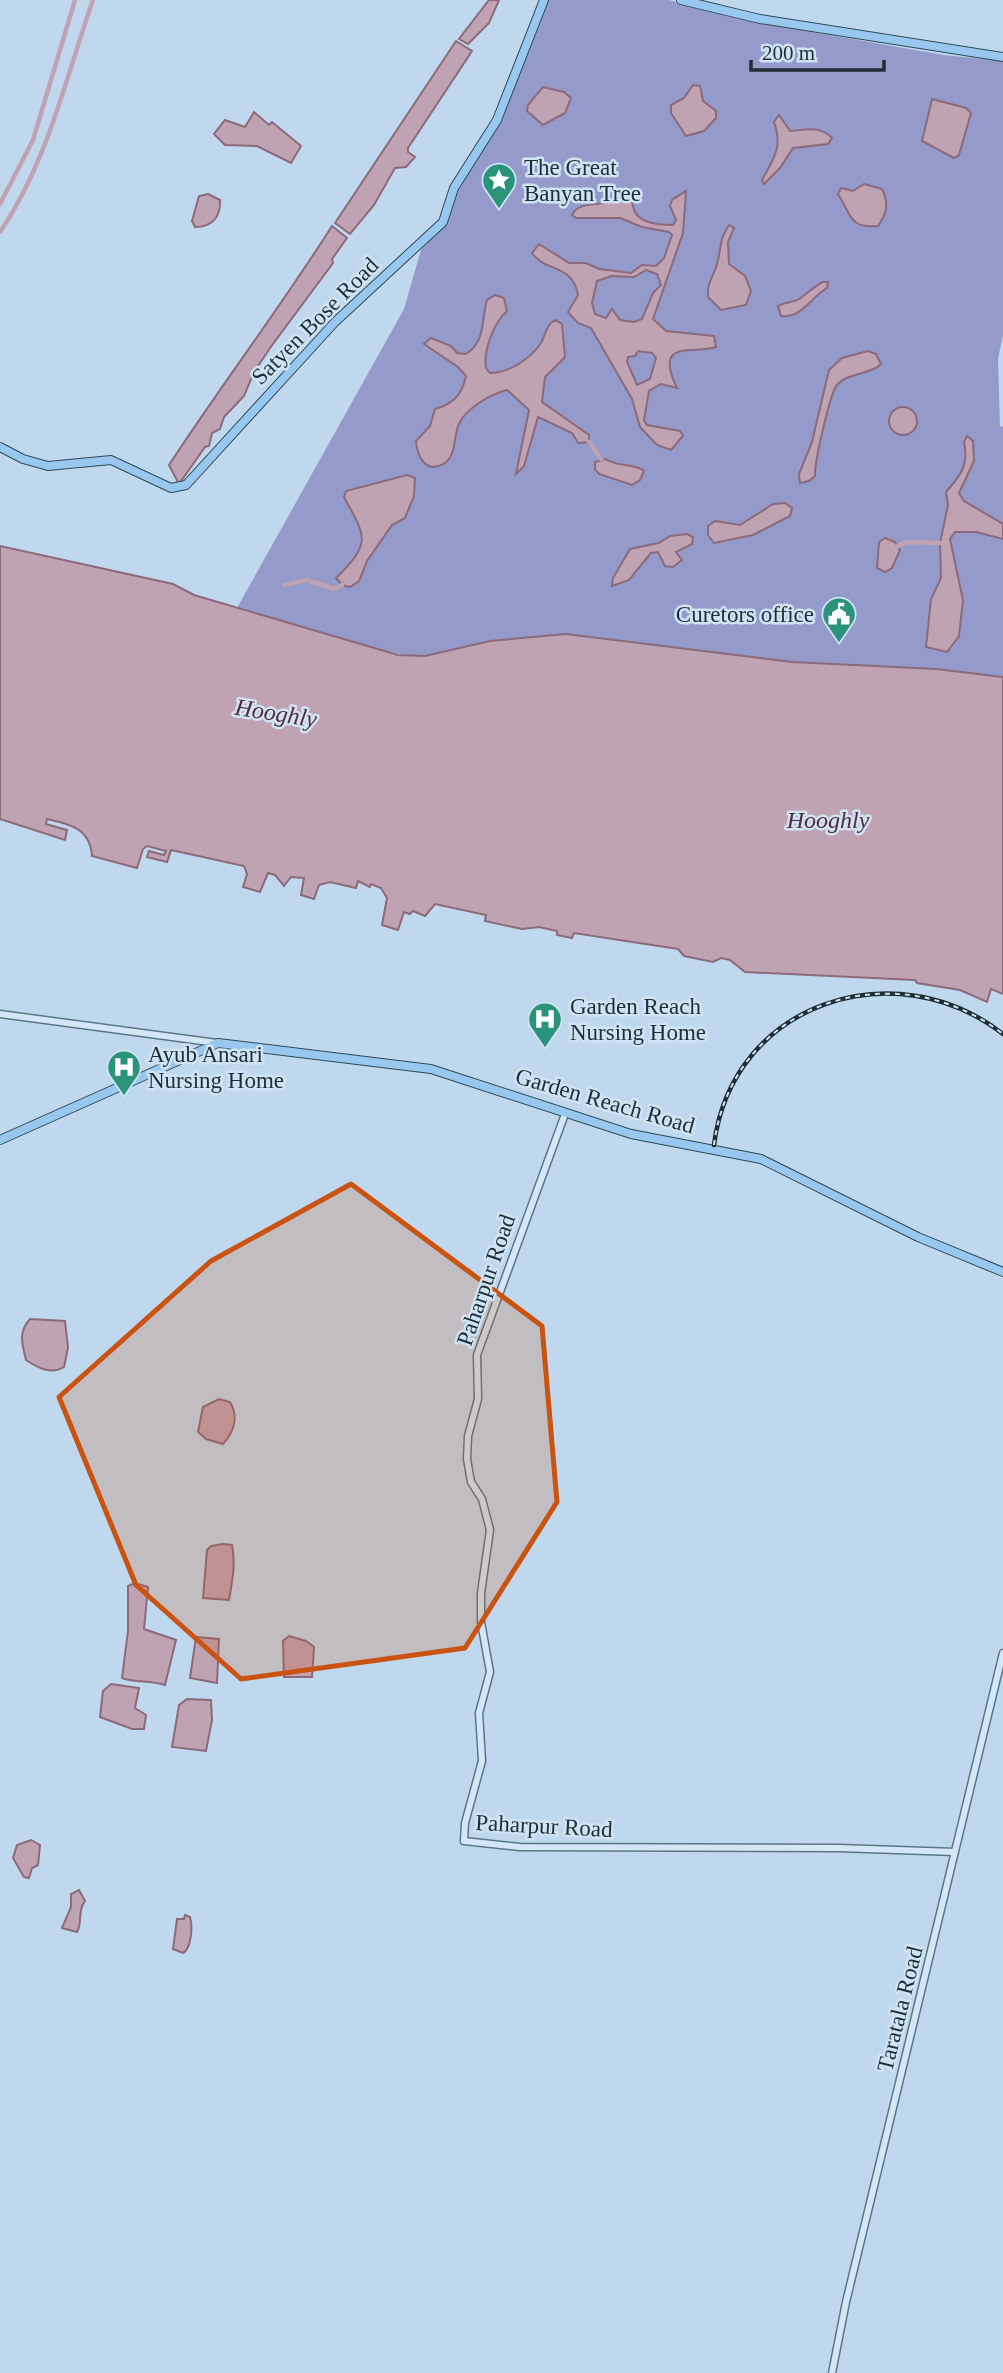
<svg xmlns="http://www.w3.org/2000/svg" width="1003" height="2373" font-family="'Times New Roman',serif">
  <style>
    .green { fill: #949bca }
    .water { fill: #bfa3b2; stroke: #8c6a7b; stroke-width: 2; fill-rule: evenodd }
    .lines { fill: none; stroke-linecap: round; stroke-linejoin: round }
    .canal { stroke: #bfa3b2; stroke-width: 4.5 }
    .minor-casing { stroke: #587885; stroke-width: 9 }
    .major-casing { stroke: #2d4a53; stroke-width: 10 }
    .minor { stroke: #d3e7f8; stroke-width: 6 }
    .major { stroke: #98c8f0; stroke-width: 8 }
    .rail-casing { stroke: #1d2f35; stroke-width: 4.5 }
    .rail { stroke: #cfe3f4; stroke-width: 2; stroke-dasharray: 5; stroke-linecap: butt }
    .marked { fill: #ca5312; fill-opacity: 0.2; stroke: #ca5312; stroke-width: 5; stroke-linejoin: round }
    .labels { text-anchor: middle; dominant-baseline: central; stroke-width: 5; stroke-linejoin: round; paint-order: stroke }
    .poi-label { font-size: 23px; fill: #1d2f35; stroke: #cfe3f4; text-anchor: start }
    .street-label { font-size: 23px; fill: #1d2f35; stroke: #cfe3f4 }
    .water-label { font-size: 24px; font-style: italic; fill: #552c38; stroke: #cfe3f4 }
  </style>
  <rect width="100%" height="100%" fill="#c0d8ed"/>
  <path class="green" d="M546,0H669L743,20L944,55L1003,61V335L998,359L1000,426L1003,427V677L936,669L792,662L566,634L490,641L425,656H412L379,650L237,608L404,309L421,250L445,224L459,187L496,129Z"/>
  <path class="water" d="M489,0H499L489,23L468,44L459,39Z
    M456,41L472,51L408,148V152L415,157L406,167L395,168L374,205L350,234L335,223Z
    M693,85L700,86L703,101L716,111V118L704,131L686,136L671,113V105L684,98Z
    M543,87L564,92L571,98L565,113L543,125L527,111L528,105Z
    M932,99L966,108L971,113L959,155L954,158L922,141Z
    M254,112L269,125L272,122L301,146L291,163L257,146L225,145L214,134L225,120L245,127Z
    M779,115L790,131C806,130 819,125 832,138L828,144L793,148L780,168L764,184L762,180C774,158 783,147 774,122Z
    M864,184L882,189C889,203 887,213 878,226C849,229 851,214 838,194L841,188L853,191Z
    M686,191L683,233L653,319L666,331L714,336L716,347C693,355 653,338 677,388L661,384L649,391L644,420L647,425L680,431L683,436L671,450L657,445L640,427L632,399L591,328L578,323L568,312L578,295C572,263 546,273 532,253L539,244L569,263H586L599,269L631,273L642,265L656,266L664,258L672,235L669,232L642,227L620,218H576L572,215C580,198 608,210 621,195H630C633,201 632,206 635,212C641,224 662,225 673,225L676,220L670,206L672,200ZM646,270L657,274L661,285L653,293L642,319L634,322L620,320L612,309L606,318L595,314L592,303L597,281L611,276L634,277ZM638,351L652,353L656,358L650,379L637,385L627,362L628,357L635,356Z
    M208,194L220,200C221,217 212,227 195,227L192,221L199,196Z
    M729,225L734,228L728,242L729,264L745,276L751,291L746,305L721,310L708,297C707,280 714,277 717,264C722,246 718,243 729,225Z
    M332,226L347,238L332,259L333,263L270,348L254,372L244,396L224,417L220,429L212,433L209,446L205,447L179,484L169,465C222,384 280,308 332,226Z
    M823,282H828L827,288C811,297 801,319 781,316L778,306C784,302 793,303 799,299C808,293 813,287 823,282Z
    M495,295L504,298L507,311C494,323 483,350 486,368L490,373C509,373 530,359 541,343C546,334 546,325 555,320L562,324L565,357L545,377L542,402L589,435V442L578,443L572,433L538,417L524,466L516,474L529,410L507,390C491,394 466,408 459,424C453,436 457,457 443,464C425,474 417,455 416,441L430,426L435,409C453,404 462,395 466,376L458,367L424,344L431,338L451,346L457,353L466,354C486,341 481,321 487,300Z
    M868,351L876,354L881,364C871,375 848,372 837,385C830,393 814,464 815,476L809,481L800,483L799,474L812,442L829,370L842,358Z
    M889 421a14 14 0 1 1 28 0a14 14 0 1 1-28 0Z
    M967,436L973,441L974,461L959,493L964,501L1003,524V539L976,532H955L950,539L963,600L959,636L947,652L926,647L931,599L941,578L940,543L948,505L946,492C961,475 969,465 964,442Z
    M606,459C618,468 633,462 644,471L640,480L632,485L599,474L595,469V462Z
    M407,475L415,478L414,496L405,518L392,525L367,561L359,581L350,587L342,585L336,578C373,542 365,536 344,497L346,491Z
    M785,503L792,508L790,516L753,535L714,543L708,535V526L715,521L740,525L773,504Z
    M687,534L693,537L692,544L676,552L682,560L673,567L665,566L658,552L651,553L629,580L612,586L613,578L630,549L659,543L670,536Z
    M885,538L895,542L900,550L892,568L885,572L877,568L879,542Z
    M0,546L173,584L194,595L398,655L425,656L490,641L566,634L792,662L936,669L1003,677V994L991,989L987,1002L960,990L917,983L915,980L745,972L730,960L721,958L713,962L684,956L678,949L574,933L572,938L557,935V931L539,927L522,929L485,921L486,915L435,904L425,916L413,911L410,914L404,912L398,930L382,925L387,898L381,888L371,884L370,887L358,881L356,888L330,882L319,885L314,899L301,895L304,878L291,877L284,886L275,875L268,873L260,892L243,887L247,874L244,866L171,850L167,862L147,857L149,851L164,855L166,851L147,846L143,849L137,868L92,856C90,828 70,824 47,819L46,824L67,830L65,840L0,819Z
    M30,1319L65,1321L68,1348L64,1367C51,1375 38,1368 26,1360C22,1344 18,1332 30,1319Z
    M219,1399L230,1402C239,1417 234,1432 223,1444L206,1439L198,1432L203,1407Z
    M223,1544L232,1545C236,1564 232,1582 229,1600L203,1598L207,1550L211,1546Z
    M135,1583L148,1587L144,1629L176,1640L165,1685C149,1680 136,1683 122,1678L128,1631V1586Z
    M289,1636L306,1641L314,1647L312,1677H284L283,1641Z
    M196,1637L219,1639L217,1683L190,1678Z
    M111,1684L139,1688L135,1708L146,1715L144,1729H132L100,1717L103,1691Z
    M187,1699L211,1700L212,1720L206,1751L172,1747L179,1705Z
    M31,1840L40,1845L38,1865L32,1868L29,1878L24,1877L13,1858L17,1845Z
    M79,1890L85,1901C77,1911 83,1921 77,1932L62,1928L71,1907V1894Z
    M185,1915L190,1917C193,1927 191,1949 183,1953L173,1949L177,1919H184Z"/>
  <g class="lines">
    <path class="canal" d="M0,204L33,140L75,0
      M0,232C48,161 65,80 93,0
      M589,442L601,459
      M898,546L907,542L940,543
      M285,585L307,580L334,589L342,585"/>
    <g class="minor-casing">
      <path id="minor" d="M0,1014L217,1043
        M565,1114L477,1355L478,1399L468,1436L467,1459L471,1482L482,1499L490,1530L481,1593V1622L490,1672L479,1713L482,1761L465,1823L464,1841L520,1847L839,1848L955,1852
        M832,2373L846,2302L1003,1653"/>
    </g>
    <g class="major-casing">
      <path id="major" d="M681,0L760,19L1003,57
        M0,447L23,459L48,466L111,460L171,488L186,485L335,322L443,222L454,188L497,120L544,0
        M0,1140L218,1043L431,1069L631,1134L761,1159L918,1237L1003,1272"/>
    </g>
    <use href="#minor" class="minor"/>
    <use href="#major" class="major"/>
    <g class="rail-casing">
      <path id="rail" d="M714,1145C732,1002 895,950 1003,1034"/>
    </g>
    <use href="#rail" class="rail"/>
  </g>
  <path class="marked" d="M351,1184L542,1326L557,1502L465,1648L241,1679L136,1585L59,1397L211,1261Z"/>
  <defs>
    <g id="sight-pin" transform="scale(1.75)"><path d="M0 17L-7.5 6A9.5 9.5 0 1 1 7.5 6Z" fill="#2a937a" stroke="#cfe3f4"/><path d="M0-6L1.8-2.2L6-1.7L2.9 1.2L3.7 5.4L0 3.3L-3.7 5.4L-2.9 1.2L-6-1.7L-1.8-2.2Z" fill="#fff"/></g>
    <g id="civic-pin" transform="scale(1.75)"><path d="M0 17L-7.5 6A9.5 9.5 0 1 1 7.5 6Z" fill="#2a937a" stroke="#cfe3f4"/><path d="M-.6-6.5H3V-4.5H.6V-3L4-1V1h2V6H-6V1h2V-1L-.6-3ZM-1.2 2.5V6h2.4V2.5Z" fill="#fff"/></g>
    <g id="hospital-pin" transform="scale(1.75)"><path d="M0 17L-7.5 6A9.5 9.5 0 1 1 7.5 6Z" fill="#2a937a" stroke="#cfe3f4"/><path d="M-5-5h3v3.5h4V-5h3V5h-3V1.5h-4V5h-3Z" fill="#fff"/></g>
  </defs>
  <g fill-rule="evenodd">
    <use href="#sight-pin" x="499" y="180"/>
    <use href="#civic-pin" x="839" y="614"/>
    <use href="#hospital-pin" x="545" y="1019"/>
    <use href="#hospital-pin" x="124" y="1067"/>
  </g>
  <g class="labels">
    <g class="poi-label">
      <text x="524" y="167">The Great<tspan x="524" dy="26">Banyan Tree</tspan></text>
      <text x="814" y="614" text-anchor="end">Curetors office</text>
      <text x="570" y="1006">Garden Reach<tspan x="570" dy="26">Nursing Home</tspan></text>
      <text x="148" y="1054">Ayub Ansari<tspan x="148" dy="26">Nursing Home</tspan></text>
    </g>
    <g class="street-label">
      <text transform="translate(315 321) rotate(-45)">Satyen Bose Road</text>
      <text transform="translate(605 1101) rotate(16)">Garden Reach Road</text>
      <text transform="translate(486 1280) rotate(-71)">Paharpur Road</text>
      <text transform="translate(544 1826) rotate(3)">Paharpur Road</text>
      <text transform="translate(900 2009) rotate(-76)">Taratala Road</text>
    </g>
    <g class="water-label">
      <text transform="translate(276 713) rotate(9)">Hooghly</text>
      <text x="828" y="820">Hooghly</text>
    </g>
  </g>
  <path d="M751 60v10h133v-10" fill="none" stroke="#1d2f35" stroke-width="3.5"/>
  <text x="762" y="60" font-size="21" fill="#1d2f35" stroke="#cfe3f4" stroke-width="5" paint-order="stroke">200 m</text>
</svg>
